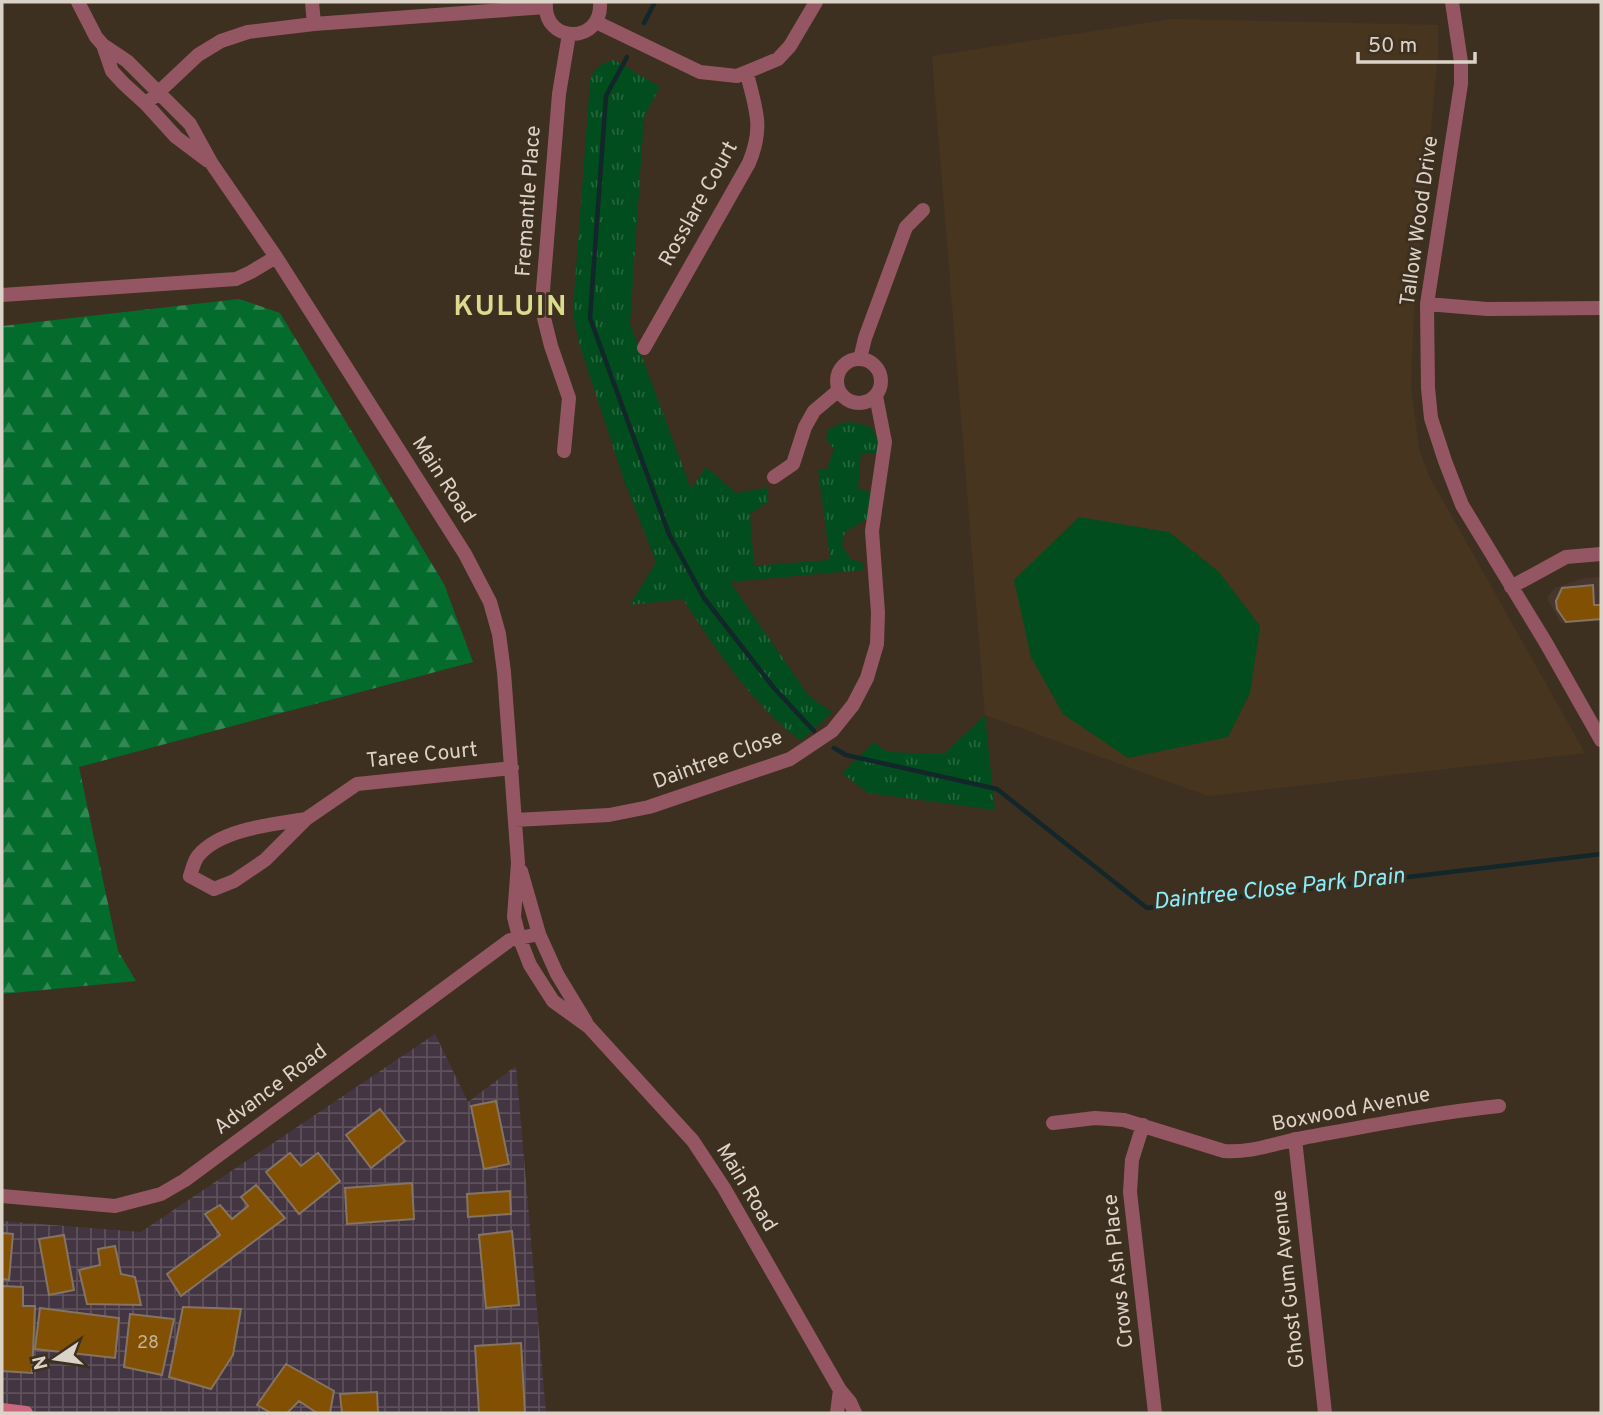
<svg xmlns="http://www.w3.org/2000/svg" width="1603" height="1415" font-family="Overpass,sans-serif">
  <style>
    .commercial { fill: #48362e }
    .industrial { fill: url(#industrial-grid) }
    .built { fill: #48351f }
    .forest { fill: url(#forest-firs) }
    .park { fill: url(#park-tufts) }
    .garden { fill: #014d1e }
    .lines { fill: none; stroke-linecap: round; stroke-linejoin: round }
    .stream { stroke: #132629; stroke-width: 4.5 }
    .building { fill: #825003; stroke: #857462; stroke-width: 2 }
    .street { stroke: #955663; stroke-width: 14 }
    .secondary { stroke: #cb677e; stroke-width: 14 }
    .labels { text-anchor: middle; dominant-baseline: central; stroke-width: 6; stroke-linejoin: round; paint-order: stroke }
    .number-label { font-size: 18px; fill: #c5b297 }
    .street-label { font-size: 21px; fill: #dbd2c8; stroke: #3e3020 }
    .water-label { font-size: 23px; font-style: italic; fill: #89edfa; stroke: #3e3020 }
    .district-label { font-size: 28px; font-weight: bold; letter-spacing: 2px; fill: #dadb8d; stroke: #3e3020 }
  </style>
  <defs>
    <pattern id="industrial-grid" width="8" height="8" patternUnits="userSpaceOnUse" patternTransform="scale(1.75)"><rect width="8" height="8" fill="#443542"/><path d="M0 4h8M4 0v8" fill="none" stroke="#5e515c"/></pattern>
    <pattern id="forest-firs" width="22" height="20" patternUnits="userSpaceOnUse" patternTransform="scale(1.75)"><rect width="22" height="20" fill="#036c2d"/><path d="M5 1l3.5 6h-7zM16 11l3.5 6h-7z" fill="#338754"/></pattern>
    <pattern id="park-tufts" width="24" height="20" patternUnits="userSpaceOnUse" patternTransform="scale(1.75)"><rect width="24" height="20" fill="#014d1e"/><path d="M3 7l-1-3M5 7V3M7 7l1-3M15 17l-1-3M17 17v-4M19 17l1-3" fill="none" stroke="#25663d"/></pattern>
  </defs>
  <rect width="100%" height="100%" fill="#3e3020"/>
  <path class="commercial" d="M1601,577V621L1561,623L1547,598L1555,588L1585,578Z"/>
  <path class="industrial" d="M435,1034L468,1102L516,1066L546,1413H2V1221L141,1232Z"/>
  <path class="built" d="M1172,19L1438,25V54L1414,307L1411,387L1419,449L1429,476L1585,753L1208,796L985,715L932,56Z"/>
  <path class="forest" d="M239,299L280,313L444,584L473,662L79,767L118,951L136,981L2,994V326Z"/>
  <path class="park" d="M614,60L660,87L644,117L630,324L691,489L706,467L736,493L767,488L768,502L750,514L754,566L830,560L818,469H827L834,449L826,439L828,430C845,419 854,421 872,428L880,443L877,454L861,453L858,489L872,492L868,518L845,532L842,545L850,558L863,564V570L730,582L809,696L832,712L801,741C751,703 716,650 683,599L630,605L656,562L624,480L580,346L575,324L573,309L590,81C595,67 600,64 614,60Z
    M985,715L995,810L868,793L842,773L874,742L887,752L944,754Z"/>
  <path class="garden" d="M1079,517L1169,532L1219,572L1260,626L1250,693L1228,737L1128,758L1063,714L1031,657L1014,580Z"/>
  <g class="lines">
    <path class="stream" d="M644,23L655,2
      M627,57L606,96L590,318L669,534L704,598L774,688L814,731
      M834,748L846,755L997,789L1147,908L1601,854"/>
  </g>
  <path class="building" d="M1593,585L1594,605H1601V619L1566,622L1557,609L1556,601L1562,588Z
    M496,1101L509,1164L484,1169L471,1106Z
    M380,1109L405,1141L371,1168L346,1135Z
    M290,1153L301,1166L318,1153L340,1181L299,1214L266,1172Z
    M412,1183L414,1219L347,1224L345,1188Z
    M256,1185L285,1218L181,1296L167,1274L220,1235L205,1214L220,1205L232,1219L248,1206L241,1197Z
    M510,1191L511,1214L468,1217L467,1194Z
    M512,1231L519,1305L486,1308L479,1235Z
    M2,1233L13,1234L9,1280L2,1279Z
    M64,1235L74,1290L49,1295L39,1239Z
    M115,1246L121,1274L135,1277L141,1305L87,1304L79,1270L100,1265L98,1249Z
    M2,1286L23,1287V1306H35L32,1373L2,1371Z
    M183,1307L241,1309L233,1355L211,1389L169,1377Z
    M40,1308L119,1318L115,1358L35,1349Z
    M130,1314L174,1319L162,1375L124,1367Z
    M521,1343L525,1413H479L475,1346Z
    M286,1364L334,1391L330,1413H317L299,1401L287,1413H271L257,1405Z
    M377,1392L378,1413H342L340,1394Z"/>
  <g class="lines">
    <path class="street" d="M78,2L96,37L103,45L127,61L190,124L212,164L276,257L465,554L490,602L499,634L504,672L518,863L514,917L519,937L530,965L553,1001L589,1027L693,1141L724,1188L840,1390L850,1402L855,1413
      M312,2L314,24
      M546,2C542,44 603,45 600,2
      M1452,2L1461,62V84L1427,304L1428,388L1431,418L1445,461L1462,505L1546,643L1601,740
      M596,22L700,72L737,76L778,59L790,46L816,2
      M103,45L112,71L123,83L146,104L176,137L208,161
      M146,104L198,55L221,41L248,32L314,24L546,7
      M2,295L236,279L251,272L276,257
      M1427,304L1487,309L1601,308
      M644,348L749,163C764,127 756,110 747,74
      M860,359L865,338L906,227L923,210
      M837 381a22 22 0 1 1 44 0a22 22 0 1 1-44 0Z
      M564,451L569,398L551,346L544,318L543,290L559,94L569,34
      M774,477L793,464L805,427L814,411L839,390
      M1511,587L1566,557L1601,554
      M306,819C274,824 220,829 198,856C194,861 192,870 190,876L214,889L234,881L265,860L306,819L357,784L512,768
      M515,820L609,815L649,807L790,759L832,731L853,705L867,678L877,644L878,613L872,531L885,442L876,396
      M521,871L539,934L557,974L586,1022
      M1053,1123L1095,1118L1124,1120L1224,1151C1252,1153 1275,1143 1303,1138C1368,1126 1433,1113 1499,1106
      M1143,1125L1132,1160L1130,1192L1155,1413
      M1295,1139L1325,1413
      M2,1196L115,1206L161,1194L185,1180L510,940L539,934
      M837,1413L840,1390"/>
    <path class="secondary" d="M2,1410L26,1413"/>
  </g>
  <g class="labels">
    <g class="number-label">
      <text x="148" y="1343">28</text>
    </g>
    <g class="street-label">
      <text transform="translate(529 201) rotate(-86)">Fremantle Place</text>
      <text transform="translate(699 204) rotate(-61)">Rosslare Court</text>
      <text transform="translate(1420 221) rotate(-82)">Tallow Wood Drive</text>
      <text transform="translate(443 480) rotate(57)">Main Road</text>
      <text transform="translate(422 756) rotate(-6)">Taree Court</text>
      <text transform="translate(718 760) rotate(-20)">Daintree Close</text>
      <text transform="translate(271 1090) rotate(-37)">Advance Road</text>
      <text transform="translate(1351 1110) rotate(-11)">Boxwood Avenue</text>
      <text transform="translate(746 1188) rotate(59)">Main Road</text>
      <text transform="translate(1119 1271) rotate(-96)">Crows Ash Place</text>
      <text transform="translate(1289 1279) rotate(-96)">Ghost Gum Avenue</text>
    </g>
    <g class="water-label">
      <text transform="translate(1279 890) rotate(-6)">Daintree Close Park Drain</text>
    </g>
    <g class="district-label">
      <text x="511" y="308">KULUIN</text>
    </g>
  </g>
  <rect width="1603" height="1415" fill="none" stroke="#dbd2c8" stroke-width="7"/>
  <g transform="translate(56 1359) rotate(257)" stroke="#3e3020" stroke-width="5" paint-order="stroke">
  <path d="M0-5L12 26L0 18L-12 26Z" fill="#dbd2c8"/>
  <text y="-10" font-size="19" font-weight="bold" text-anchor="middle" fill="#dbd2c8">N</text>
  </g>
  <path d="M1358 52v10h117v-10" fill="none" stroke="#dbd2c8" stroke-width="3.5"/>
  <text x="1368" y="52" font-size="21" fill="#dbd2c8" stroke="#3e3020" stroke-width="5" paint-order="stroke">50 m</text>
</svg>
